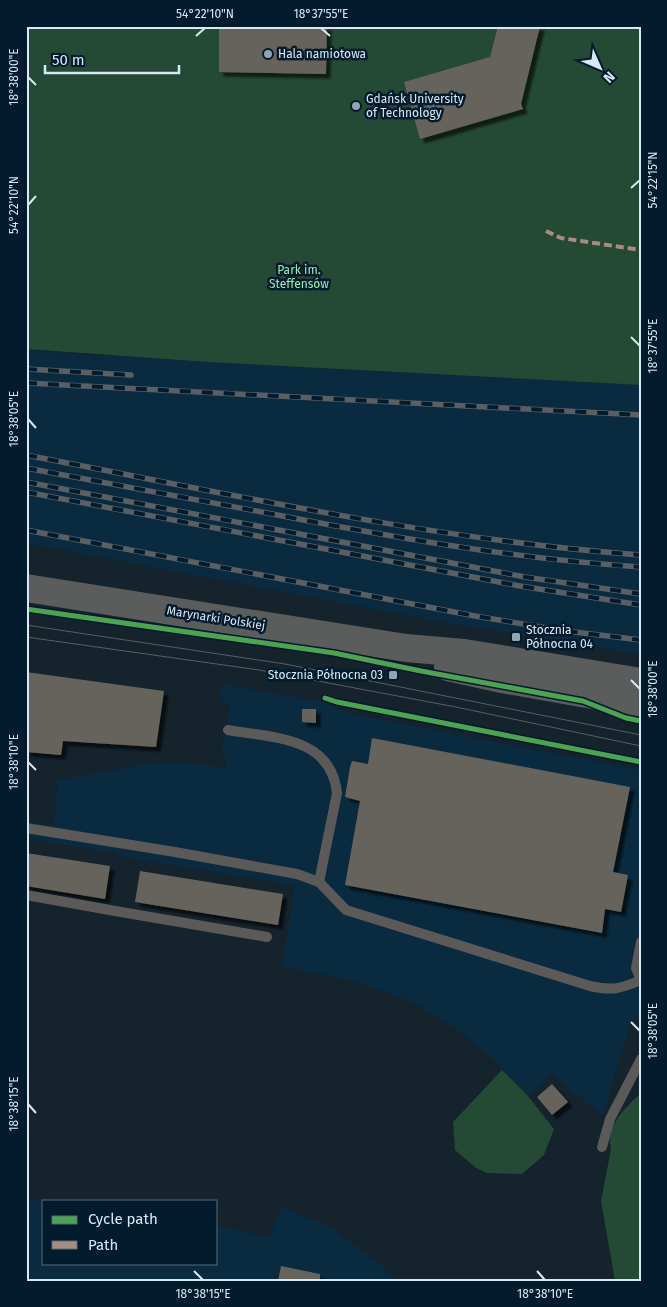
<svg xmlns="http://www.w3.org/2000/svg" width="667" height="1307" font-family="'Fira Sans',sans-serif">
  <style>
    .built { fill: #0a2a3f }
    .green { fill: #244934 }
    .building { fill: #65635b; filter: url(#shadow) }
    .lines { fill: none; stroke-linecap: round; stroke-linejoin: round }
    .service { stroke: #5b5a58; stroke-width: 10 }
    .secondary { stroke: #5b5d5c; stroke-width: 28 }
    .tram { stroke: #5a5f63; stroke-width: 1 }
    .rail-casing { stroke: #5a5f63; stroke-width: 5.5 }
    .rail { stroke: #021b2d; stroke-width: 4; stroke-dasharray: 11; stroke-linecap: butt }
    .quiet { stroke: #a88b81; stroke-width: 4; stroke-dasharray: 8 4; stroke-linecap: butt }
    .cycleway-casing { stroke: #021b2d; stroke-width: 8 }
    .cycleway { stroke: #4ca352; stroke-width: 5 }
    .ticks { fill: none; stroke: #d8e8f5; stroke-width: 2 }
    .poi-dot { fill: #93a3af; stroke: #021b2d; stroke-width: 2 }
    .labels { text-anchor: middle; dominant-baseline: central; stroke-width: 5; stroke-linejoin: round; paint-order: stroke }
    .poi-label { font-size: 12px; fill: #d8e8f5; stroke: #021b2d; text-anchor: start }
    .park-label { font-size: 12px; fill: #8ff0af; stroke: #021b2d }
    .street-label { font-size: 12px; fill: #d8e8f5; stroke: #021b2d }
    .neatline { fill: none; stroke: #d8e8f5; stroke-width: 2 }
    .ticks-label { font-size: 12px; text-anchor: middle; fill: #d8e8f5 }
  </style>
  <defs>
    <filter id="shadow"><feDropShadow dx="4.5" dy="4.5" stdDeviation="1" flood-color="#0009"/></filter>
  </defs>
  <rect width="100%" height="100%" fill="#14232c"/>
  <path class="built" d="M26,349L60,353L347,370L641,385V654L567,643L432,620L26,543Z
    M221,684L324,702L338,709L359,715L641,770V1013L631,1021L603,1116L552,1074L528,1096L489,1055L456,1029L414,1003L361,983L282,966L295,885L140,860L119,856L116,853L26,839V821L53,826L58,780L146,764L180,762L225,768L226,760L221,751L231,706L219,697Z
    M26,1199L44,1202V1263H216V1226L269,1237L282,1207L332,1228L387,1269L395,1281H26Z"/>
  <path class="green" d="M26,26H641V385L208,362L26,349Z
    M502,1070L528,1096L554,1129L544,1155L522,1174L487,1173L476,1168L455,1150L453,1122Z
    M641,1093V1281H615L601,1201L611,1149C605,1126 626,1107 641,1093Z"/>
  <path class="building" d="M219,26H327L326,74L219,72Z
    M498,26H540L521,104L523,109L420,139L404,82L490,57Z
    M26,672L164,691L156,747L63,741L61,755L26,752Z
    M302,709H316V723L302,722Z
    M372,738L630,787L613,872L628,875L621,912L605,909L602,933L345,885L360,801L345,797L350,767L352,761L368,764Z
    M26,853L110,866L105,899L26,886Z
    M140,871L283,894L278,925L135,902Z
    M552,1084L568,1102L552,1115L537,1097Z
    M281,1266L320,1274V1281H278Z"/>
  <g class="lines">
    <path class="service" d="M228,730C272,738 331,736 337,793L319,882L346,910L590,986C612,991 620,989 641,980
      M26,828L175,852L297,874L319,882
      M26,895L121,912L267,937
      M641,942L636,968L641,980
      M602,1147L610,1119L641,1059"/>
    <path class="secondary" d="M26,588L406,648L464,653L641,682
      M448,667L502,679L598,696L641,708"/>
    <path class="tram" d="M26,625L285,664L641,735
      M26,637L259,670L456,707L641,746"/>
    <g class="rail-casing">
      <path id="rail" d="M26,369L131,375
        M26,383L641,415
        M26,455C230,494 434,540 641,555
        M26,468C107,483 187,498 267,513C391,537 515,559 641,567
        M26,482L525,577L641,594
        M26,492L520,586L641,605
        M26,530L475,616L566,631L641,640"/>
    </g>
    <use href="#rail" class="rail"/>
    <path class="quiet" d="M546,231L561,238L641,250"/>
    <g class="cycleway-casing">
      <path id="cycleway" d="M26,609L334,653L421,671L583,701L626,718L641,721
        M325,698L337,702L641,762"/>
    </g>
    <use href="#cycleway" class="cycleway"/>
  </g>
  <path class="ticks" d="M321,28L330,36M196,36L205,28M28,77L36,85M631,188L640,180M28,205L36,196M631,337L640,346M28,419L36,428M631,680L640,689M28,762L36,770M631,1022L640,1031M28,1104L36,1113M194,1271L203,1280M537,1271L545,1280"/>
  <g class="poi-dot">
    <circle cx="268" cy="54" r="5"/>
    <circle cx="356" cy="106" r="5"/>
    <rect x="511" y="632" width="10" height="10" rx="2.5"/>
    <rect x="388" y="670" width="10" height="10" rx="2.5"/>
  </g>
  <g class="labels">
    <g class="poi-label">
      <text x="278" y="54">Hala namiotowa</text>
      <text x="366" y="99">Gdańsk University<tspan x="366" dy="14">of Technology</tspan></text>
      <text x="526" y="630">Stocznia<tspan x="526" dy="14">Północna 04</tspan></text>
      <text x="383" y="675" text-anchor="end">Stocznia Północna 03</text>
    </g>
    <g class="park-label">
      <text x="299" y="270">Park im.<tspan x="299" dy="14">Steffensów</tspan></text>
    </g>
    <g class="street-label">
      <text transform="translate(216 618) rotate(9)">Marynarki Polskiej</text>
    </g>
  </g>
  <rect width="667" height="1307" fill="none" stroke="#021b2d" stroke-width="55"/>
  <rect x="42" y="1200" width="175" height="65" fill="#021b2d" stroke="#586d7d"/>
  <rect x="52" y="1216" width="25" height="8" fill="#4ca352" stroke="#586d7d"/>
  <text x="88" y="1224" font-size="15" fill="#d8e8f5">Cycle path</text>
  <rect x="52" y="1241" width="25" height="8" fill="#a88b81" stroke="#586d7d"/>
  <text x="88" y="1250" font-size="15" fill="#d8e8f5">Path</text>
  <g transform="translate(600 68) rotate(135)" stroke="#021b2d" stroke-width="4" paint-order="stroke">
  <path d="M0-4L9 19L0 12L-9 19Z" fill="#d8e8f5"/>
  <text y="-8" font-size="14" font-weight="bold" text-anchor="middle" fill="#d8e8f5">N</text>
  </g>
  <path d="M45 65v8h134v-8" fill="none" stroke="#d8e8f5" stroke-width="2.5"/>
  <text x="52" y="65" font-size="15" fill="#d8e8f5" stroke="#021b2d" stroke-width="4" paint-order="stroke">50 m</text>
  <rect x="28" y="28" width="612" height="1252" class="neatline"/>
  <g class="ticks-label">
    <text x="205" y="18">54°22'10"N</text>
    <text x="321" y="18">18°37'55"E</text>
    <text transform="translate(14 77) rotate(-90)" y="4">18°38'00"E</text>
    <text transform="translate(653 180) rotate(-90)" y="4">54°22'15"N</text>
    <text transform="translate(14 205) rotate(-90)" y="4">54°22'10"N</text>
    <text transform="translate(653 346) rotate(-90)" y="4">18°37'55"E</text>
    <text transform="translate(14 419) rotate(-90)" y="4">18°38'05"E</text>
    <text transform="translate(653 689) rotate(-90)" y="4">18°38'00"E</text>
    <text transform="translate(14 762) rotate(-90)" y="4">18°38'10"E</text>
    <text transform="translate(653 1031) rotate(-90)" y="4">18°38'05"E</text>
    <text transform="translate(14 1104) rotate(-90)" y="4">18°38'15"E</text>
    <text x="203" y="1298">18°38'15"E</text>
    <text x="545" y="1298">18°38'10"E</text>
  </g>
</svg>
